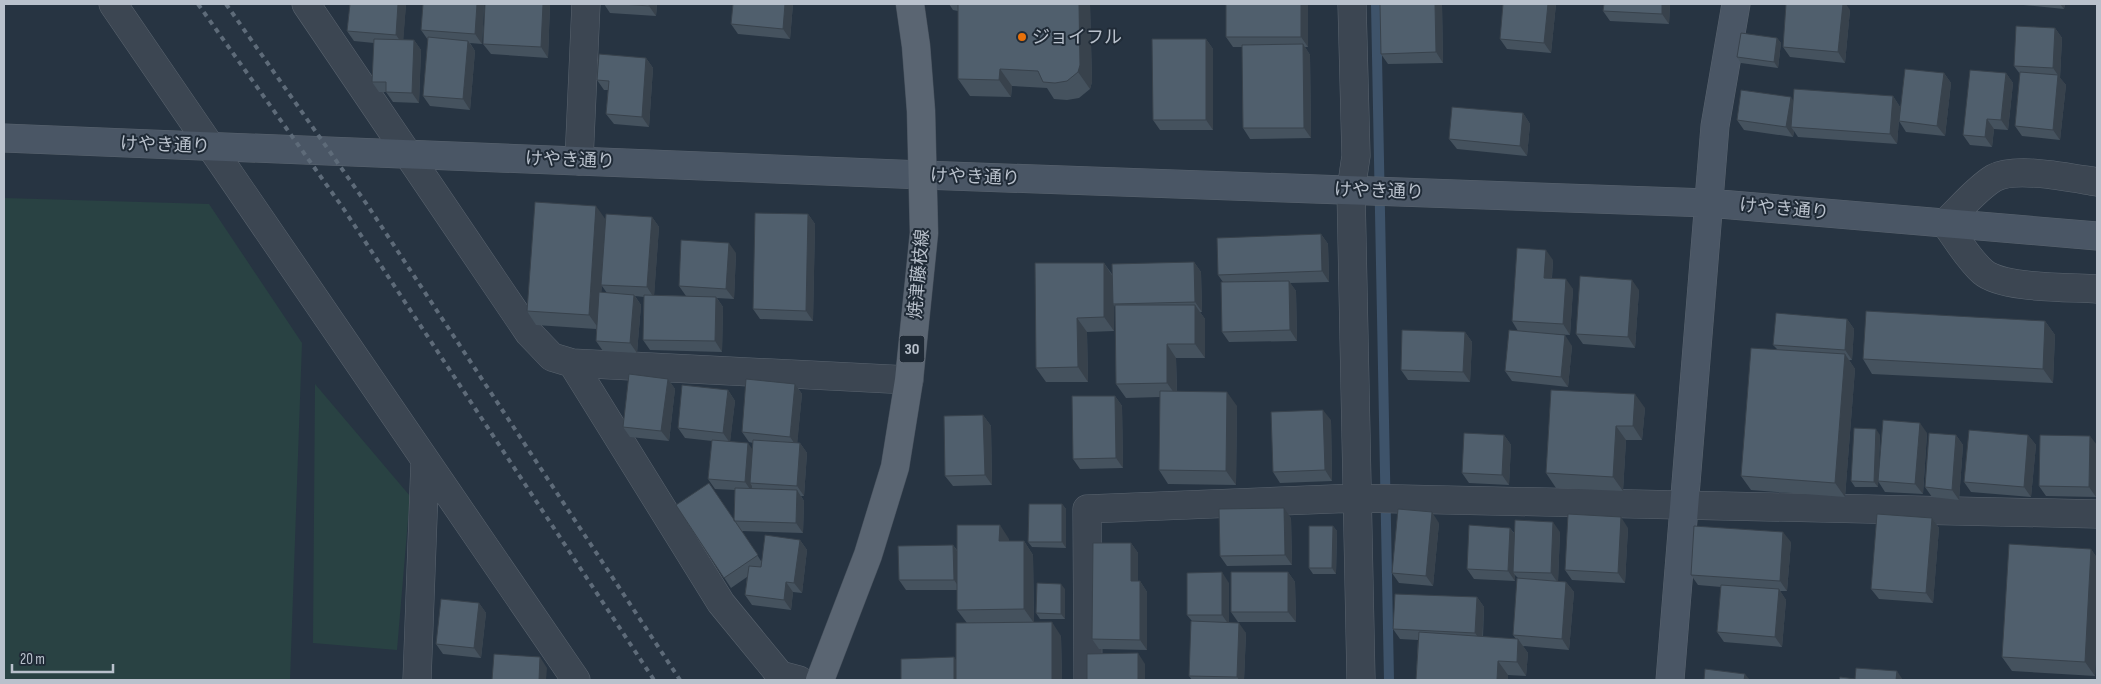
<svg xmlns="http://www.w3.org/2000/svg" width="2101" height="684" font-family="'Sofia Sans Condensed','Noto Sans JP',sans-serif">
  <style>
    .green { fill: #294243 }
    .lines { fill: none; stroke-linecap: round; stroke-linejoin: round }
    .stream { stroke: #3e536a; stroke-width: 10 }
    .street-casing { stroke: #5a646f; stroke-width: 29 }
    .secondary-casing { stroke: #5a646f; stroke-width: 29 }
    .primary-casing { stroke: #454f5b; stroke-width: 29 }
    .street { stroke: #3c4652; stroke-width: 28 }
    .secondary { stroke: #4a5665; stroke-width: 28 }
    .primary { stroke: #5a6572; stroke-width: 28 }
    .rail { stroke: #5e6b79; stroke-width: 4; stroke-dasharray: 5 5; stroke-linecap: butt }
    .wall { fill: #45525e; fill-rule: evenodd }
    .shaded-wall { fill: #38424c }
    .building { fill: #505f6d; stroke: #38424c }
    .food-dot { fill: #e8710a; stroke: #202b37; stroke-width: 2 }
    .labels { text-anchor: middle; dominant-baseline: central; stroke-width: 4; stroke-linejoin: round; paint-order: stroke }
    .shield { fill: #202b37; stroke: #8b949f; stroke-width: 1 }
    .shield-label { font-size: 16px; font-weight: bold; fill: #b9c1cc }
    .poi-label { font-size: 18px; fill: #b9c1cc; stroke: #202b37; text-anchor: start }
    .street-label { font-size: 18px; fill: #b9c1cc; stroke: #202b37 }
  </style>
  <rect width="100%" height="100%" fill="#273442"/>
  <path class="green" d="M4,198L209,204L302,343L290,680H4Z
    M315,384L410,496L397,650L313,643Z"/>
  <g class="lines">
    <path class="stream" d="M1376,4L1389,680"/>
    <g class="street-casing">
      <path id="street" d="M113,4L576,680
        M306,4L529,333L552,357L572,363L909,380
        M1352,4L1356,156L1351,190L1361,680
        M579,161L586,4
        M2097,182C2072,178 2016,166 1994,178C1977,188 1960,209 1945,223C1957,239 1968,259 1983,272C2003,289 2070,287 2097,289
        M572,363L721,603L780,675L799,680
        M417,680L425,462
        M1088,680L1087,509L1357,498L2097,514"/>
    </g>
    <g class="secondary-casing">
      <path id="secondary" d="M4,138L923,175L1708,203L2097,236
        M1670,680L1715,126L1736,4"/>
    </g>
    <g class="primary-casing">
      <path id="primary" d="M820,680L868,555L895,467L909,380L924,233L921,111L916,46L910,4"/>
    </g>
    <use href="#street" class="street"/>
    <use href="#secondary" class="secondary"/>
    <use href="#primary" class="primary"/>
    <path class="rail" d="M198,4L343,208L654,680
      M226,4L368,206L680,680"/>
  </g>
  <path class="wall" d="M350,4H406L403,40H414L421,50L419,103L393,102L386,92H379L372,82L374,43L354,41L347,31Z
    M484,4L482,44L470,43L475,51L470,110L430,106L423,96L428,40L421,30Z
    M485,4H550L548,58L491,54L483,44Z
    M604,4H657L656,16L610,13Z
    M793,4L790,39L738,34L731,24Z
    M949,4H1090L1092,82L1090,89L1079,98L1067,100L1054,99L1047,88L1012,86L1011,97L970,96L958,79V11L953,10Z
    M1226,4H1308V47H1305L1310,55L1311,138L1250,139L1243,128L1242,47H1233L1226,37Z
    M1380,4H1442L1443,63L1388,64L1381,54Z
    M1556,4L1551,53L1507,49L1500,39Z
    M1670,4L1669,24L1610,21L1603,11Z
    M2013,4H2065L2064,9Z
    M1850,10L1845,63L1790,57L1783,47Z
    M2055,28L2062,38L2060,78L2066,85L2060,140L2022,136L2015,126L2020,74L2014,66Z
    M1777,38L1781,43L1778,68L1741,63L1737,57Z
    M1206,39L1213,49V130H1160L1153,120Z
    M646,58L653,68L649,127L614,124L606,114L608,90H604L597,80Z
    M1944,73L1951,83L1945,136L1906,132L1899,121Z
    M2006,73L2013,83L2008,130L1994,129L1992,147L1970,145L1963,135Z
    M1893,96L1900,107L1897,144L1798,137L1794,131L1793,137L1744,130L1737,120L1793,101Z
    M1523,113L1530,124L1527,156L1457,149L1449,139Z
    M808,214L815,224L813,321L760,319L753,309Z
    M652,217L659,227L654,295L686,296L679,286L736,253L734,299L717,298L723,307L722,352L650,350L643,340L644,297L635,296L641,305L637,353L603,351L596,341V329L536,325L527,311L605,219ZM602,286L607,293L601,292Z
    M1321,234L1328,244L1329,282L1290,283L1296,291L1297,341L1229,342L1222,332L1223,282L1218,275Z
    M1553,260L1552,278L1573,289L1570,335L1537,333L1572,346L1568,387L1512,381L1505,371L1518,331L1512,321Z
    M1194,262L1201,272L1202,312H1200L1205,319V358H1176L1177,391L1237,406L1236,485L1168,484L1159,470L1160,397L1126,398L1116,384L1115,307L1114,305V331L1087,332L1088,382H1046L1036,368L1104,263L1112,274Z
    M1639,290L1635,348L1583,344L1576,334Z
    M1847,319L1854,329L1852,360H1849L1855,369L1845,497L1751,490L1741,476L1777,349L1773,345Z
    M2045,321L2055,335L2053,383L1872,374L1863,359Z
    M1465,332L1472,342L1470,382L1408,380L1401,370Z
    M668,379L675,389L669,441L630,437L623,427Z
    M795,384L802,394L797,443H800L807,453L804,496H801L804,501L803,533L742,531L761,561L800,540L807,550L802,593L793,592L791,610L752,605L745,595L747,577L731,588L676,505L734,520L735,490L715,489L708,479L712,441L685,438L678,428L728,390L735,401L730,441L752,450L753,443L749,442L742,432Z
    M1551,390L1645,408L1642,440H1626L1623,491L1556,488L1546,473Z
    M1115,396L1122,406L1123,468L1080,469L1073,459Z
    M983,415L991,426L992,485L953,486L945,476Z
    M1331,420L1332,481L1280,483L1273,472Z
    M1927,433L1923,494L1885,492L1878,481Z
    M1504,435L1511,445L1509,485L1469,483L1462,473Z
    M1880,435L1878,487H1855L1851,481Z
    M1956,435L1963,445L1959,500L1932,497L1925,487Z
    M2028,435L2036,445L2031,497L1971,492L1964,482Z
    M2097,445L2096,497L2046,496L2039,486Z
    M1062,504L1066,509V548L1032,547L1028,542Z
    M1291,518L1292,565L1227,566L1220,556Z
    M1932,518L1939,528L1933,603L1879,599L1871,589Z
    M1439,523L1433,586L1399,583L1392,573Z
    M1333,526L1337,531L1336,574H1313L1309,568Z
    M1510,528L1515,534L1560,532L1558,581L1566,582L1574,592L1569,650L1523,646L1528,653L1526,676L1508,675V680H1416L1418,640L1400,639L1393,629L1477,597L1484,607L1483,637L1516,639L1513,635L1518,578L1515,575V581L1474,579L1467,569Z
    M1628,528L1625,583L1572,580L1565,570Z
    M1009,539V541H1024L1033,555L1034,622L1061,636L1062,680H901L954,657L956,661L967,623L957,610V590H906L899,580L953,545L957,550Z
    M1791,542L1787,591H1780L1786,600L1782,647L1724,642L1717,632L1721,587L1698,585L1691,575Z
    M1131,543L1138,553V581H1140L1147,592V650L1099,649L1092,639Z
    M2091,549L2097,558V630L2095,676L2012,671L2002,657Z
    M1288,572L1295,582L1296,622H1238L1231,612Z
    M1229,583V622L1246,633L1244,680H1192L1189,676L1192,621L1187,615Z
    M1065,589V619H1040L1036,613Z
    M479,603L486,613L481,658L443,654L436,644Z"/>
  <path class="shaded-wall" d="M398,4H406L403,45L396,35Z
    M477,4H484L482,44L475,34Z
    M543,4H550L548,58L541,47Z
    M649,4H657L656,16L649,6Z
    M785,4H793L790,39L783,29Z
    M1079,4H1090L1092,82L1090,89L1078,72Z
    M1301,4H1308V47L1301,37Z
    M1435,4H1442L1443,63L1436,52Z
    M1548,4H1556L1551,53L1544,43Z
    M1662,4H1670L1669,24L1662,14Z
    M1843,4H1846L1850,10L1845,63L1838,52Z
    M2060,4H2065L2064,9Z
    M2055,28L2062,38L2060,78L2053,68Z
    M1777,38L1781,43L1778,68L1774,62Z
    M1206,39L1213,49V130L1206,120Z
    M414,40L421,50L419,103L412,93Z
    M468,41L475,51L470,110L463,99Z
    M1303,44L1310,55L1311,138L1304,128Z
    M646,58L653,68L649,127L642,117Z
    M1000,69L1012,86L1011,97L999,80Z
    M1944,73L1951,83L1945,136L1937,126Z
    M2006,73L2013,83L2008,130L2001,120Z
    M2058,75L2066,85L2060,140L2053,130Z
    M1893,96L1900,107L1897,144L1890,134Z
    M1791,97L1798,108L1791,127L1794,131L1793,137L1786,127Z
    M1523,113L1530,124L1527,156L1520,146Z
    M1987,119L1994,129L1992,147L1985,137Z
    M596,206L606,220L601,285L602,286L599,329L589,315Z
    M808,214L815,224L813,321L806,311Z
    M652,217L659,227L654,298L647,287Z
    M1321,234L1328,244L1329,282L1322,271Z
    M729,243L736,253L734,299L726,289Z
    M1546,250L1553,260L1551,288L1544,278Z
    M1194,262L1201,272L1202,312L1195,302Z
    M1104,263L1113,277V304L1114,305V331L1104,317Z
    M1566,279L1573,289L1570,335L1563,324Z
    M1632,280L1639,290L1635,348L1628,337Z
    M1289,281L1296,291L1297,341L1290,330Z
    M634,295L641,305L637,353L630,343Z
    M716,297L723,307L722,352L715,341Z
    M1195,305L1205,319V358L1195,344Z
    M1077,318L1087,332L1088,382L1078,367Z
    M1847,319L1854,329L1852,360L1845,350Z
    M2045,321L2055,335L2053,383L2043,369Z
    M1465,332L1472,342L1470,382L1463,372Z
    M1565,335L1572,346L1568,387L1561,377Z
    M1167,344L1176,358L1177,397L1167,383Z
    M1845,354L1855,369L1845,497L1835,483Z
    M668,379L675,389L669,441L661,431Z
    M795,384L802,394L797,447L790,437Z
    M728,390L735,401L730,443L723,433Z
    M1227,392L1237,406L1236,485L1226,471Z
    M1635,394L1645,408L1642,440L1633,426Z
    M1115,396L1122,406L1123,468L1116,458Z
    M1323,410L1331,420L1332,481L1325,470Z
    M983,415L991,426L992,485L985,475Z
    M1920,423L1927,433L1923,494L1915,484Z
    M1616,426L1626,440L1623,491L1613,477Z
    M1876,429L1880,435L1878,487L1874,482Z
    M1504,435L1511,445L1509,485L1502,475Z
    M1956,435L1963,445L1959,500L1952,490Z
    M2028,435L2036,445L2031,497L2024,487Z
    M2090,436L2097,445L2096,497L2089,487Z
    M748,443L755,453L750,483L752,486V492L745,482Z
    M800,443L807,453L804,496L797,486Z
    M797,490L804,501L803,533L796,523Z
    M1062,504L1066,509V548L1062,542Z
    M1284,508L1291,518L1292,565L1285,555Z
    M1432,512L1439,523L1433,586L1426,576Z
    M1621,517L1628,528L1625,583L1618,573Z
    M1932,518L1939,528L1933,603L1926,593Z
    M1553,522L1560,532L1558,583L1551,573Z
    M1000,525L1009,539V556L999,541Z
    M1333,526L1337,531L1336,574L1332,568Z
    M1510,528L1517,538L1513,572L1515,575V581L1508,571Z
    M1783,532L1791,542L1787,591L1780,581Z
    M800,540L807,550L802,593L794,583Z
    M1024,541L1033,555L1034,623L1024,609Z
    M1131,543L1138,553V591L1131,581Z
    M953,545L960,556L961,590L954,580Z
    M2091,549L2097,558V630L2095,676L2085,662Z
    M1222,572L1229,583V625L1222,615Z
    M1288,572L1295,582L1296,622L1288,612Z
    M1140,581L1147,592V650L1140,640Z
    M786,582L793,592L791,610L784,600Z
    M1566,582L1574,592L1569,650L1562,639Z
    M1061,584L1065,589V619L1061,614Z
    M1779,589L1786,600L1782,647L1775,637Z
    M1477,597L1484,607L1482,643L1475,633Z
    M479,603L486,613L481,658L474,648Z
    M1052,622L1061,636L1062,680H1052Z
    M1239,623L1246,633L1244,680H1239L1237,677Z
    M1518,639L1528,653L1526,676L1517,662Z
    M1138,653L1145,664V680H1138Z
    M540,657L547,668L546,680H539Z
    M954,657L961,668V680H954Z
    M1498,661L1508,675V680H1497Z
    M1897,671L1903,680H1896Z
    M1745,674L1750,680H1744Z"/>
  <path class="building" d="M350,4H398L396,35L347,31Z
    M423,4H477L475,34L421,30Z
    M485,4H543L541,47L483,44Z
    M622,4H649V6Z
    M733,4H785L783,29L731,24Z
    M958,4H1079L1080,65L1078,72L1067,81L1055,83L1043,82L1038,71L1000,69L999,80L958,79Z
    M1226,4H1301V37H1226Z
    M1380,4H1435L1436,52L1381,54Z
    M1503,4H1548L1544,43L1500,39Z
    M1604,4H1662V14L1603,11Z
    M1786,4H1843L1838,52L1783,47Z
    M2016,26L2055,28L2053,68L2014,66Z
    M1741,33L1777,38L1774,62L1737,57Z
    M428,37L468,41L463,99L423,96Z
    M374,39L414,40L412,93L386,92V82H372Z
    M1152,39H1206V120H1153Z
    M1303,44L1304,128H1243L1242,45Z
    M599,54L646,58L642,117L606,114L609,81L597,80Z
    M1905,69L1944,73L1937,126L1899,121Z
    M1970,70L2006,73L2001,120L1987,119L1985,137L1963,135Z
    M2020,72L2058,75L2053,130L2015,126Z
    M1794,89L1893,96L1890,134L1791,127Z
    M1741,90L1791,97L1786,127L1737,120Z
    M1452,107L1523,113L1520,146L1449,139Z
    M535,202L596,206L589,315L527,311Z
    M755,213L808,214L806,311L753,309Z
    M606,214L652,217L647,287L601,285Z
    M1321,234L1322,271L1218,275L1217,238Z
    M681,240L729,243L726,289L679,286Z
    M1517,248L1546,250L1544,278L1566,279L1563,324L1512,321Z
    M1194,262L1195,302L1113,304L1112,264Z
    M1035,263H1104V317L1077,318L1078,367L1036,368Z
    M1580,276L1632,280L1628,337L1576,334Z
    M1289,281L1290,330L1222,332L1221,282Z
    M599,292L634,295L630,343L596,341Z
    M644,295L716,297L715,341L643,340Z
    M1115,305H1195V344H1167V383L1116,384Z
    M1866,311L2045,321L2043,369L1863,359Z
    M1776,313L1847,319L1845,350L1773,345Z
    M1402,330L1465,332L1463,372L1401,370Z
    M1509,330L1565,335L1561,377L1505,371Z
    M1751,348L1845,354L1835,483L1741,476Z
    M629,374L668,379L661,431L623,427Z
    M746,379L795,384L790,437L742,432Z
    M682,385L728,390L723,433L678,428Z
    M1551,390L1635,394L1633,426H1616L1613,477L1546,473Z
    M1160,391L1227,392L1226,471L1159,470Z
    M1072,396H1115L1116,458L1073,459Z
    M1323,410L1325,470L1273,472L1271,412Z
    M983,415L985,475L945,476L944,416Z
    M1883,420L1920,423L1915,484L1878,481Z
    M1854,428L1876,429L1874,482L1851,481Z
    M1969,430L2028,435L2024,487L1964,482Z
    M1464,433L1504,435L1502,475L1462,473Z
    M1929,433L1956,435L1952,490L1925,487Z
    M2040,435L2090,436L2089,487L2039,486Z
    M712,440L748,443L745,482L708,479Z
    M753,440L800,443L797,486L750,483Z
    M709,483L758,555L724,578L676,505Z
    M735,488L797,490L796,523L734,521Z
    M1029,504H1062V542H1028Z
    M1284,508L1285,555L1220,556L1219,509Z
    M1398,509L1432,512L1426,576L1392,573Z
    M1568,514L1621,517L1618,573L1565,570Z
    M1877,514L1932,518L1926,593L1871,589Z
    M1515,520L1553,522L1551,573L1513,572Z
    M957,525H1000L999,541H1024V609L957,610Z
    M1469,525L1510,528L1508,571L1467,569Z
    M1309,526H1333L1332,568H1309Z
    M1694,526L1783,532L1780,581L1691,575Z
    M765,535L800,540L794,583L786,582L784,600L745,595L749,566L761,567Z
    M1093,543H1131V581H1140V640L1092,639Z
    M2009,544L2091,549L2085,662L2002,657Z
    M953,545L954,580H899L898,546Z
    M1222,572V615H1187V573Z
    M1231,572H1288V612H1231Z
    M1517,578L1566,582L1562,639L1513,635Z
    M1037,583L1061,584V614L1036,613Z
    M1721,585L1779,589L1775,637L1717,632Z
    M1395,594L1477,597L1475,633L1393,629Z
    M441,599L479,603L474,648L436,644Z
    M1191,621L1239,623L1237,677L1189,676Z
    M1052,622V680H956V623Z
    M1419,632L1518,639L1517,662L1498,661L1497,680H1416Z
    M1138,653V680H1087V654Z
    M494,654L540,657L539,680H492Z
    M954,657V680H901V659Z
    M1856,668L1897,671L1896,680H1839L1840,677L1855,679Z
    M1705,669L1745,674L1744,680H1704Z"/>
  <circle class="food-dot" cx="1022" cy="37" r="5"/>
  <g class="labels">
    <rect class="shield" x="899.5" y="335.5" width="25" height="27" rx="4"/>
    <g class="shield-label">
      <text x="912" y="349">30</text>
    </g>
    <g class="poi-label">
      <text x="1032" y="37">ジョイフル</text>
    </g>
    <g class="street-label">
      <text transform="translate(165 145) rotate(2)">けやき通り</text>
      <text transform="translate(570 160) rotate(2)">けやき通り</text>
      <text transform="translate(975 177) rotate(2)">けやき通り</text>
      <text transform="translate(1379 191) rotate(2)">けやき通り</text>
      <text transform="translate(1784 209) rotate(5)">けやき通り</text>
      <text transform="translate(919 274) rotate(-85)">焼津藤枝線</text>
    </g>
  </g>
  <rect width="2101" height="684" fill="none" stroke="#b9c1cc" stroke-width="10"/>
  <path d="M12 664v8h101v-8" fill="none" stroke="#b9c1cc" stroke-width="2.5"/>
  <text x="20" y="664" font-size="15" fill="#b9c1cc" stroke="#202b37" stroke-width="4" paint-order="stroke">20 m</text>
</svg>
